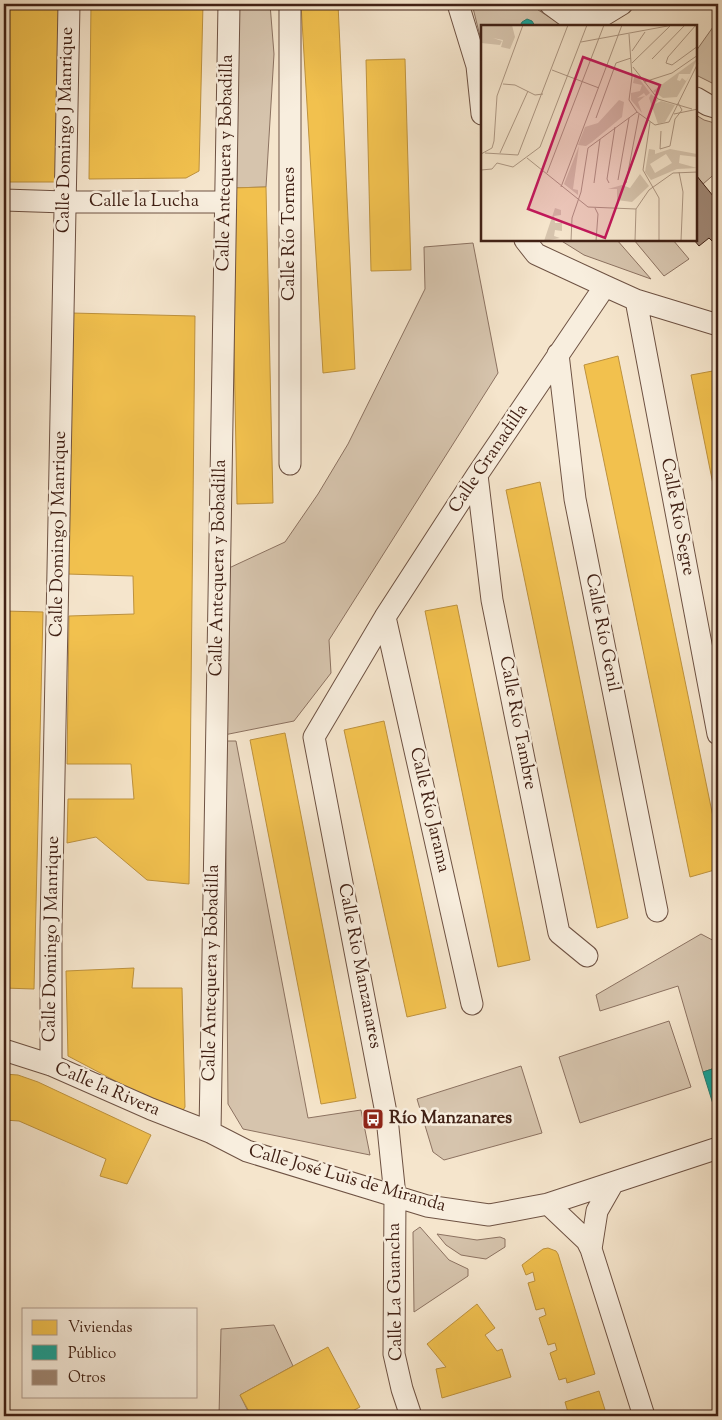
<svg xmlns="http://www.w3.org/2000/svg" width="722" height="1420" font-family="'Sorts Mill Goudy',serif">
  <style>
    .green { fill: #d6c4ad; stroke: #8c7261 }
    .homes { fill: #f2c14e; stroke: #bd913d }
    .public { fill: #17a398; stroke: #247c71 }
    .building { fill: #9f8774; stroke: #412115 }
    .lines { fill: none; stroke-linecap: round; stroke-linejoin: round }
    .minor-casing { stroke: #6e5243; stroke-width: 23 }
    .minor { stroke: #f8eede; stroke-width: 21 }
    .labels { text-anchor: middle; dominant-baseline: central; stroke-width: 5; stroke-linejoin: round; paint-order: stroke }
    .street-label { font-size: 18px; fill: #412115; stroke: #f8eede }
    .poi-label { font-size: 18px; font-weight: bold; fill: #412115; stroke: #f8eede; text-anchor: start }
    .inset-road { fill: none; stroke: #ad9783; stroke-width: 1 }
    .view { fill: #c2185b; fill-opacity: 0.15; stroke: #c2185b; stroke-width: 2.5 }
    .inset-edge { fill: none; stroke: #412115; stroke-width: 2.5 }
  </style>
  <rect width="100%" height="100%" fill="#f5e5cc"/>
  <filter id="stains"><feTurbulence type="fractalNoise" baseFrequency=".004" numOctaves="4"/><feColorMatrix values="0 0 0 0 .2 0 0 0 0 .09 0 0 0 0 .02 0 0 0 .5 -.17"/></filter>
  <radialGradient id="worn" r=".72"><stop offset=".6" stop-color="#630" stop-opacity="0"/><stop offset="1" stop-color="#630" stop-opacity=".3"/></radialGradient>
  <path class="green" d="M239,4H270L274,54L266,187L231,188Z
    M472,4H529L563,26H482V44Z
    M718,20V86L696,75V51Z
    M696,115L704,120L718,124V171L703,184L696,175Z
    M560,240H617L651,279L584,255Z
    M634,240H673L689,259L664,276Z
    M473,243L498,373L329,640L331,673L294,721L224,735L229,568L285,542L318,494L348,444L425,289L424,247Z
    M225,741H236L308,1118L361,1110L370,1155L243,1129L228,1104Z
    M701,934L718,943V1067L703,1072L678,986L600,1011L596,995Z
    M669,1021L691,1087L580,1123L559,1057Z
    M521,1066L542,1133L444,1160L433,1152L417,1099Z
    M420,1227L449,1260L468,1269V1276L414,1312L413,1232Z
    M437,1234L477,1240L500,1237L505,1239V1247L486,1259L473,1257L461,1255L446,1245Z
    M274,1325L293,1366L240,1395L250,1415L258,1412L260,1416H219L221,1329Z"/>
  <path class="homes" d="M4,4H63L58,182H4V96L7,72H4Z
    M91,4H203L199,171L186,178L89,179Z
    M301,4H338L355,369L323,373Z
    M405,59L411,270L371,271L366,60Z
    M266,187L273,503L237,504L231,188Z
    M4,303H6L4,339Z
    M71,313L195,316L189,884L147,880L96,837L67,843L68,799H134L131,764H67L69,616L134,614L133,576L67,574Z
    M618,356L718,841V869L690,877L584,365Z
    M718,370V509L691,375Z
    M540,482L628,918L597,928L506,490Z
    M457,605L530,960L498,967L425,611Z
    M4,611L43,612L34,989L4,988Z
    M384,721L446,1008L407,1017L344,730Z
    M285,733L356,1098L321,1104L250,740Z
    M134,968L132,988H182L185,1107L180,1115L68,1056L66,971Z
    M4,1074L18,1075L38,1082L151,1135L127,1184L100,1176L106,1159L19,1121L4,1120Z
    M548,1248L556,1251L558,1254L595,1374L567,1383L566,1378L559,1380L550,1353L557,1350L555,1343L548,1345L539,1318L546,1315L544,1308L536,1310L528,1283L535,1281L533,1272L526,1275L522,1265L543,1249Z
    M477,1304L495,1328L485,1335L497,1351L502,1349L511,1377L442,1398L436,1369L446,1367L427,1344Z
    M328,1347L360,1407L343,1416H260L258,1412L251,1415L240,1395Z
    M599,1391L607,1416H577L576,1413L569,1416L565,1402Z"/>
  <path class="public" d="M527,19L532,21L535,26H520L522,22Z
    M718,1067V1120L703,1072Z"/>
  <path class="building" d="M696,175L718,202V247L709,238L699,246L694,240H696Z"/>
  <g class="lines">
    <g class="minor-casing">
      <path id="minor" d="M290,4V464
        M458,4L477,66L482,114
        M550,4L580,26
        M569,18H599L622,4
        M696,98L708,105L718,108
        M4,200L65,202H225
        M525,240L536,254L605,286L636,300L718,325
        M636,300L718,734
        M558,354L575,499L657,911
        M477,475L492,600L559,933L587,956
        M385,617L472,1004
        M4,1050L51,1065L151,1109L210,1132L247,1151L427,1206L489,1215L548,1204L718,1148
        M51,1065V930L69,4
        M210,1132L229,4
        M548,1204L587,1241L591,1249L644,1416
        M591,1249L597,1211L613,1183
        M411,1416L402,1389L394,1354L395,1196L387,1118L314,737L385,617L477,475L605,286"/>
    </g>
    <use href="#minor" class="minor"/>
  </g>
  <defs>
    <g id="bus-square" transform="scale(1.125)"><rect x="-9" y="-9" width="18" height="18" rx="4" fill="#8f2418" stroke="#f8eede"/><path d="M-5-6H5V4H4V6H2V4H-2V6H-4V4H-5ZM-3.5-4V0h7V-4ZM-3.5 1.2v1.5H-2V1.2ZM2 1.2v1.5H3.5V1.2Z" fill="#fff"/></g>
  </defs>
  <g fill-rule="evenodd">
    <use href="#bus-square" x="373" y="1119"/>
  </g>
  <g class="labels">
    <g class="street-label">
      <text transform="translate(66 130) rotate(-89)">Calle Domingo J Manrique</text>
      <text transform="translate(226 163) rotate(-89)">Calle Antequera y Bobadilla</text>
      <text x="144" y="202">Calle la Lucha</text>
      <text transform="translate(290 234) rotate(-90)">Calle Río Tormes</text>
      <text transform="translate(489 459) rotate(-56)">Calle Granadilla</text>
      <text transform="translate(677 517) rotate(79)">Calle Río Segre</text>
      <text transform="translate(59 534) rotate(-89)">Calle Domingo J Manrique</text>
      <text transform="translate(219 568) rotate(-89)">Calle Antequera y Bobadilla</text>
      <text transform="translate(602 633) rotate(79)">Calle Río Genil</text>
      <text transform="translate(517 723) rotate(79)">Calle Río Tambre</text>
      <text transform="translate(429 810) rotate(77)">Calle Río Jarama</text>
      <text transform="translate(52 939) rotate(-89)">Calle Domingo J Manrique</text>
      <text transform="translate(359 966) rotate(79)">Calle Rio Manzanares</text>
      <text transform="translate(212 973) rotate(-89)">Calle Antequera y Bobadilla</text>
      <text transform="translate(107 1090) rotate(23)">Calle la Rivera</text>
      <text transform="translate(347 1179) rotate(16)">Calle José Luis de Miranda</text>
      <text transform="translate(396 1292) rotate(-91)">Calle La Guancha</text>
    </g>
    <g class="poi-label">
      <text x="389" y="1119">Río Manzanares</text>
    </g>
  </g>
  <g transform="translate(481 25)">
    <rect width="216" height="216" fill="#f5e5cc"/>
    <path d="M0,0H31L34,12L29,24L20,22L22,15L12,13L21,16L19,20L0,18ZM216,34L209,49H198L196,55L199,56L201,53L205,56L209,50L196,72L182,73L172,66ZM154,48L169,68L165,71L163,68L156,73L164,71L157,77L161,88L150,75V68L159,66L161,60L152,58ZM170,69L177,75L174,79L180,76L194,80L184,97L177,99L168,73ZM138,75L143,77L141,92L111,117L105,121L97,120L104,102L117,98ZM98,121L92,164L97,165V170L83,159ZM168,124L174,125V129L189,124L216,129V132L199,130L198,138L216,143L196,144L170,155L164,147ZM185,129L191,138L174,148L169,139ZM159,149L168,161L151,177L136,175V164H127L141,160L149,163ZM74,183L80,185V190L73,191L74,198H81V206L74,205L73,211L79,213L63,216Z" fill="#d6c4ad" fill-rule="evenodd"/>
    <path class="inset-road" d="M215,0L187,32L185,38L191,40L217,21M148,9L151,52L148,75L156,87L174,100L188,97L217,38M100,17L192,0M151,26L164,7M171,34L204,0M151,38L189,1M152,42L177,74L211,84M71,45L118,63M163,57L191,48L217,30M22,59L34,60L54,70L62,69M193,89L217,84M115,93L135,38L150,33M169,97L162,145L178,173V216M180,106L179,124L189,121L194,94L201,85L197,78M4,128L37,130L87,0M19,128L47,66M0,129L11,123L13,116L16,71L42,0M46,133L107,182L155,184M0,145L11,144L16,138L32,142L59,122L106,0M198,147L202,167L200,216M66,148L123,0M137,155L148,93M113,158L119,114M128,158L126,154L134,102M145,158L158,89M80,162L141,0M114,183L117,189L115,216M90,216L91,193L100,167L107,123L156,87M154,216L155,184L168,165L192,148L217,147"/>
    <path class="view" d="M102,32L179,60L124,213L47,184Z"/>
    <rect width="216" height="216" class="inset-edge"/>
  </g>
  <rect width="722" height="1420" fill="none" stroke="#f5e5cc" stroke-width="20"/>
  <rect x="5" y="5" width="712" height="1410" fill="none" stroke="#412115" stroke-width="2.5"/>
  <rect x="10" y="10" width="702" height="1400" fill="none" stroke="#412115"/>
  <rect x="22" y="1308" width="175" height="90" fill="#f8eede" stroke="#af9c8e"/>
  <rect x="32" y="1320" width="25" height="15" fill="#f2c14e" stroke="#af9c8e"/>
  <text x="68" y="1332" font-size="15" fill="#412115">Viviendas</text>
  <rect x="32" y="1345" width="25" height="15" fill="#17a398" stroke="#af9c8e"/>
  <text x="68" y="1358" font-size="15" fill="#412115">Público</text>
  <rect x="32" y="1370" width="25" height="15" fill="#9f8774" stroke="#af9c8e"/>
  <text x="68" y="1382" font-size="15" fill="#412115">Otros</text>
  <rect width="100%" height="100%" filter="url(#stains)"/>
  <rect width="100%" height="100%" fill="url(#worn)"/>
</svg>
